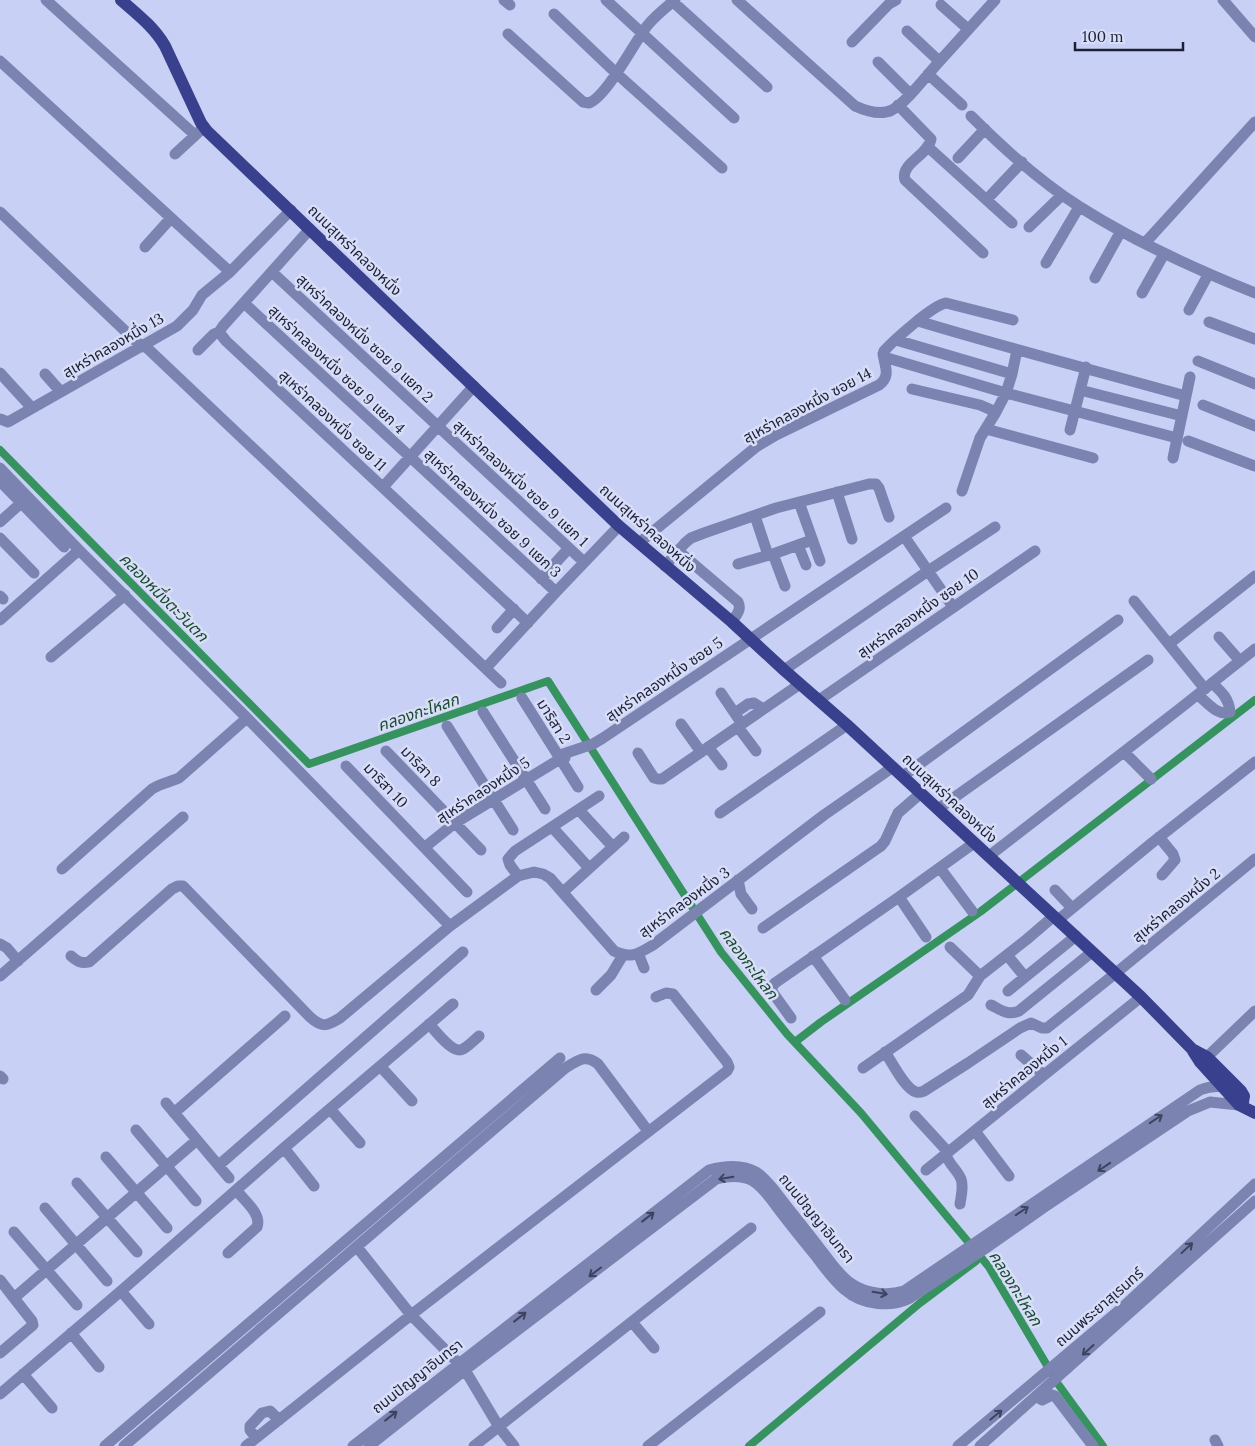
<svg xmlns="http://www.w3.org/2000/svg" width="1255" height="1446" font-family="Lora,'Noto Sans Thai',serif">
  <style>
    .lines { fill: none; stroke-linecap: round; stroke-linejoin: round }
    .canal { stroke: #36935f; stroke-width: 8 }
    .minor { stroke: #7b84b0; stroke-width: 11 }
    .major { stroke: #39408d; stroke-width: 12 }
    .oneway { stroke: #3d4361 }
    .labels { text-anchor: middle; dominant-baseline: central; stroke-width: 5; stroke-linejoin: round; paint-order: stroke }
    .street-label { font-size: 15px; fill: #1c2037; stroke: #d8def7 }
    .water-label { font-size: 16px; font-style: italic; fill: #1a4b2f; stroke: #d8def7 }
  </style>
  <rect width="100%" height="100%" fill="#c8d0f5"/>
  <g class="lines">
    <path class="canal" d="M0,450L309,764L548,681L721,952L787,1034L861,1113L989,1267L1058,1384L1103,1446
      M795,1042L821,1022L980,912L1255,700
      M749,1446L920,1303L976,1261"/>
    <path class="minor" d="M46,0L195,135
      M504,0L510,5
      M606,0L734,118
      M671,0L767,87
      M737,0L855,106C866,111 880,116 892,110C907,102 926,76 938,63C957,42 976,21 995,0
      M1223,0L1255,37
      M941,5L968,29
      M554,14L616,73L722,168
      M907,31L939,61
      M508,34L583,102L589,103C607,96 634,43 647,26C655,16 665,8 675,0
      M852,42L889,4L896,0
      M0,61L230,272
      M878,62L910,94
      M928,74L962,105
      M898,105L931,139C928,156 900,163 905,180L983,253
      M971,116C1004,149 1041,182 1080,207C1135,242 1195,269 1255,293
      M928,147L1012,223
      M175,154L201,130
      M958,158L985,129
      M991,195L1022,162
      M0,212L142,347
      M1029,227L1062,195
      M1145,243L1255,122
      M145,247L171,218
      M1046,263L1079,207
      M272,272L584,562
      M1095,278L1121,231
      M1142,293L1164,254
      M244,303L556,592
      M1189,310L1208,275
      M918,321C1007,348 1097,371 1186,396
      M1209,322L1255,339
      M219,332L226,341L528,623
      M219,332L223,326L310,229
      M896,340L1012,374
      M145,346L501,683
      M198,350L214,334L219,332
      M884,357L1006,393L1177,438
      M1198,361L1255,384
      M0,373L32,408
      M45,374L61,392
      M912,389L980,405L996,412
      M1080,390L1182,416
      M1203,405L1255,426
      M0,419L8,422L177,326L193,310L202,295L230,272L291,210
      M986,429L1093,458
      M1070,430L1086,367
      M1188,441L1255,466
      M1173,458L1190,377
      M0,468L79,550L247,718L450,926
      M0,481L64,547
      M383,487L474,386
      M962,491L980,438L996,412L1006,393L1012,374L1017,350
      M837,492L852,539
      M799,502L820,561
      M755,516L768,555
      M0,522L21,503
      M904,536L953,607
      M0,538L34,573
      M639,543L756,447L776,435L879,385C891,376 885,367 883,354L884,351C894,340 933,305 946,303L1013,320
      M798,545L806,565
      M677,550L738,602C742,610 736,615 732,622
      M773,554L785,586
      M738,564L773,554L812,540
      M665,566L685,543L691,538L704,533L776,508L869,484H876L879,488L889,517
      M541,579L569,548
      M0,596L3,599
      M1134,601L1205,689
      M0,620L79,550
      M497,628L514,609
      M1219,637L1240,661
      M1169,644L1255,576
      M51,657L125,595
      M486,668L556,592L619,526
      M784,670L928,571L995,527
      M721,693L742,724
      M1198,695C1207,702 1218,717 1230,712C1229,699 1222,692 1212,683
      M522,698L578,787
      M819,700L1035,551
      M483,712L545,809
      M735,713L748,704L754,703L763,709
      M681,724L701,752
      M447,726L513,830
      M738,727L756,751
      M708,747L722,765
      M386,751L481,850
      M1124,752L1151,779
      M638,753L654,778L658,779H662L800,684
      M560,759L563,754L593,744L603,738L946,508
      M346,766L467,892
      M903,776L1118,620
      M938,809L1148,660
      M579,810L613,847
      M720,813L847,725
      M552,827L589,868
      M1159,837L1173,854L1175,860L1162,875
      M425,847L455,823L560,759L565,758
      M989,856L1178,710L1255,649
      M940,868L972,911
      M62,869L152,789C161,783 170,782 179,778L247,718
      M518,876L510,865L508,859L515,851L599,796
      M738,880L741,894L752,909
      M1055,890L1072,908
      M563,892L624,837
      M899,897L926,937
      M1058,920L1153,842L1255,762
      M763,928L881,846L885,841L898,813L921,793
      M0,944L7,948L18,961
      M950,947L980,976
      M638,953L644,968
      M1007,955L1025,977
      M71,956C77,961 81,964 89,962L172,889L178,886H183L310,1017C322,1028 327,1026 340,1018L450,926L518,876L534,872L543,874L550,878L614,951C631,959 638,954 653,945L824,815L893,767
      M813,956L845,1000
      M0,976L183,817
      M596,990L611,975L623,955
      M1008,991L1076,936
      M991,1005C1001,1010 1008,1016 1019,1011L1092,952
      M791,1018L773,993L771,988L775,983L899,897L974,843
      M429,1024C436,1031 453,1055 463,1049C469,1046 474,1040 479,1036
      M885,1052C892,1062 905,1089 916,1092C920,1093 921,1092 924,1091L968,1063L1020,1028L1031,1023L1042,1028H1047L1116,973L1255,859
      M1021,1055L1044,1075
      M1207,1057L1255,1011
      M380,1066L412,1101
      M863,1068L968,995L980,976L1026,940L1054,916
      M0,1076L3,1079
      M166,1103L229,1178
      M330,1109L360,1143
      M174,1113L285,1016
      M915,1116L948,1152
      M136,1130L196,1201
      M975,1131L1009,1176
      M284,1148L314,1186
      M946,1154C948,1164 957,1169 961,1179C964,1187 961,1196 960,1204
      M106,1157L167,1228
      M219,1165L463,952
      M926,1170L1141,997
      M77,1183L137,1252
      M45,1208L107,1281
      M14,1232L77,1305
      M357,1247L411,1315L465,1370L499,1427L514,1446
      M228,1253L257,1227C262,1214 244,1200 236,1190
      M0,1280L14,1298
      M121,1291L149,1324
      M632,1322L654,1348
      M71,1333L99,1367
      M0,1353L33,1325L32,1321L14,1298L197,1140
      M23,1374L52,1408
      M0,1394L121,1291L284,1148L453,1004
      M1036,1396L1042,1400L1052,1395L1055,1396L1093,1446
      M256,1438L250,1430V1426L262,1413L270,1411L279,1420
      M1215,1440L1218,1446
      M105,1446L560,1058
      M124,1446L564,1069C577,1061 585,1053 598,1064L648,1131
      M246,1446L411,1315L727,1071L729,1067L727,1062L673,994L666,993L656,997
      M353,1446L709,1170C724,1166 741,1164 756,1172C763,1176 770,1185 775,1191C790,1211 806,1230 821,1250C830,1261 840,1277 852,1284C867,1294 888,1296 904,1291L1200,1090C1210,1086 1218,1085 1228,1088
      M369,1446L465,1370L716,1179C728,1176 742,1175 753,1181C763,1187 770,1198 777,1207C789,1223 802,1239 815,1255C824,1267 833,1280 845,1290C862,1305 890,1308 910,1298L986,1248L1043,1208L1188,1111L1210,1102L1239,1105
      M474,1446L751,1228
      M648,1446L820,1312
      M958,1446L1122,1308L1255,1184
      M980,1446L1255,1201"/>
    <path class="major" d="M121,0C137,14 154,27 165,46L201,123L207,131L619,526L732,622L784,670L847,725L1141,997L1192,1049L1207,1057L1241,1091L1244,1096L1243,1102L1239,1105
      M1193,1051L1200,1062L1239,1105L1255,1113"/>
  </g>
  <defs><path id="oneway-shaft" d="M-6 0H5M1.5-3L5.5 0L1.5 3" fill="none" stroke-width="1.6" stroke-linecap="round" stroke-linejoin="round" transform="scale(1.25)"/></defs>
  <g class="oneway">
    <use href="#oneway-shaft" transform="translate(1156 1119) rotate(-34)"/>
    <use href="#oneway-shaft" transform="translate(1104 1167) rotate(146)"/>
    <use href="#oneway-shaft" transform="translate(726 1178) rotate(171)"/>
    <use href="#oneway-shaft" transform="translate(1022 1211) rotate(-34)"/>
    <use href="#oneway-shaft" transform="translate(648 1217) rotate(-38)"/>
    <use href="#oneway-shaft" transform="translate(1187 1248) rotate(-43)"/>
    <use href="#oneway-shaft" transform="translate(595 1272) rotate(143)"/>
    <use href="#oneway-shaft" transform="translate(880 1293) rotate(9)"/>
    <use href="#oneway-shaft" transform="translate(520 1317) rotate(-38)"/>
    <use href="#oneway-shaft" transform="translate(1088 1350) rotate(138)"/>
    <use href="#oneway-shaft" transform="translate(996 1415) rotate(-39)"/>
    <use href="#oneway-shaft" transform="translate(391 1416) rotate(-38)"/>
  </g>
  <g class="labels">
    <g class="street-label">
      <text transform="translate(355 250) rotate(44)">ถนนสุเหร่าคลองหนึ่ง</text>
      <text transform="translate(365 338) rotate(43)">สุเหร่าคลองหนึ่ง ซอย 9 แยก 2</text>
      <text transform="translate(113 345) rotate(-30)">สุเหร่าคลองหนึ่ง 13</text>
      <text transform="translate(337 369) rotate(43)">สุเหร่าคลองหนึ่ง ซอย 9 แยก 4</text>
      <text transform="translate(807 405) rotate(-28)">สุเหร่าคลองหนึ่ง ซอย 14</text>
      <text transform="translate(333 420) rotate(43)">สุเหร่าคลองหนึ่ง ซอย 11</text>
      <text transform="translate(521 483) rotate(43)">สุเหร่าคลองหนึ่ง ซอย 9 แยก 1</text>
      <text transform="translate(493 513) rotate(43)">สุเหร่าคลองหนึ่ง ซอย 9 แยก 3</text>
      <text transform="translate(648 528) rotate(42)">ถนนสุเหร่าคลองหนึ่ง</text>
      <text transform="translate(918 613) rotate(-35)">สุเหร่าคลองหนึ่ง ซอย 10</text>
      <text transform="translate(664 679) rotate(-34)">สุเหร่าคลองหนึ่ง ซอย 5</text>
      <text transform="translate(554 721) rotate(58)">มาริสา 2</text>
      <text transform="translate(421 766) rotate(46)">มาริสา 8</text>
      <text transform="translate(386 785) rotate(46)">มาริสา 10</text>
      <text transform="translate(483 790) rotate(-33)">สุเหร่าคลองหนึ่ง 5</text>
      <text transform="translate(950 798) rotate(43)">ถนนสุเหร่าคลองหนึ่ง</text>
      <text transform="translate(684 902) rotate(-36)">สุเหร่าคลองหนึ่ง 3</text>
      <text transform="translate(1176 905) rotate(-39)">สุเหร่าคลองหนึ่ง 2</text>
      <text transform="translate(1024 1072) rotate(-39)">สุเหร่าคลองหนึ่ง 1</text>
      <text transform="translate(817 1218) rotate(51)">ถนนปัญญาอินทรา</text>
      <text transform="translate(1099 1307) rotate(-41)">ถนนพระยาสุเรนทร์</text>
      <text transform="translate(417 1376) rotate(-38)">ถนนปัญญาอินทรา</text>
    </g>
    <g class="water-label">
      <text transform="translate(164 597) rotate(45)">คลองหนึ่งตะวันตก</text>
      <text transform="translate(418 712) rotate(-19)">คลองกะโหลก</text>
      <text transform="translate(749 963) rotate(53)">คลองกะโหลก</text>
      <text transform="translate(1016 1288) rotate(58)">คลองกะโหลก</text>
    </g>
  </g>
  <path d="M1075 42v8h108v-8" fill="none" stroke="#1c2037" stroke-width="2.5"/>
  <text x="1082" y="42" font-size="15" fill="#1c2037" stroke="#d8def7" stroke-width="4" paint-order="stroke">100 m</text>
</svg>
